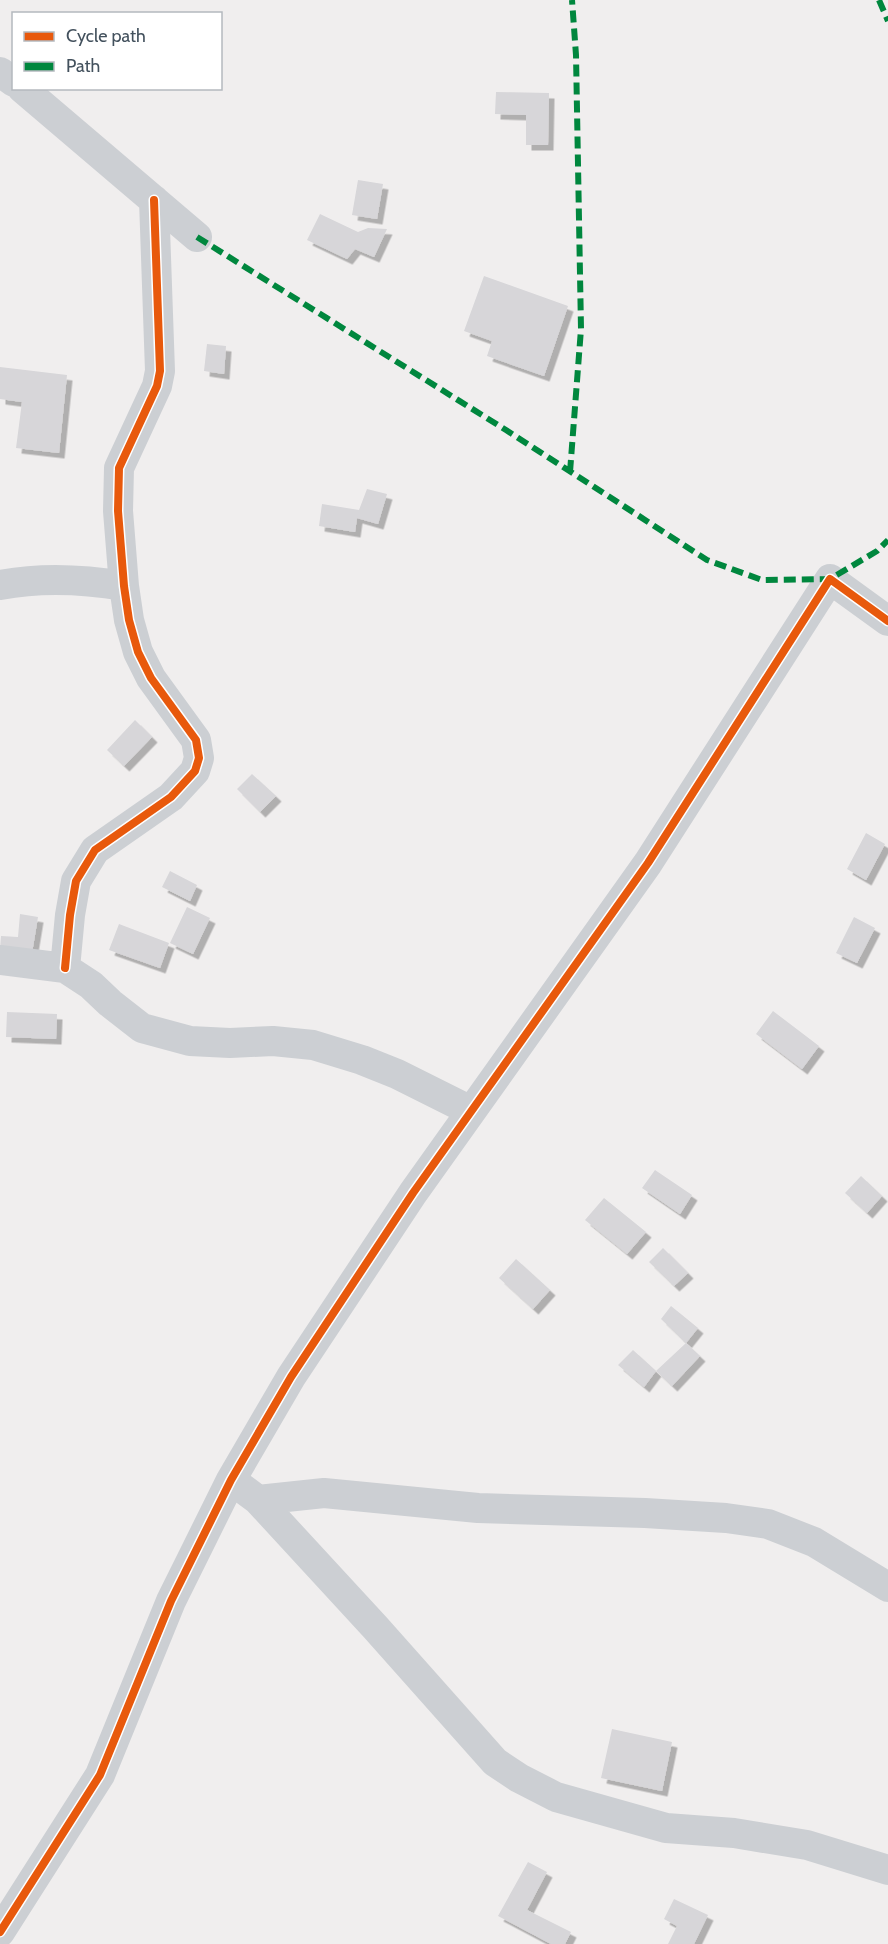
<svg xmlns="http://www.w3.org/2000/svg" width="888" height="1944" font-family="Cabin,sans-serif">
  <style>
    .building { fill: #d7d6d9; filter: url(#shadow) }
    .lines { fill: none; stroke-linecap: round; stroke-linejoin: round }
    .minor { stroke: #cccfd3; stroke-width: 30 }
    .quiet { stroke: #00873e; stroke-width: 6; stroke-dasharray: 12 6; stroke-linecap: butt }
    .cycleway-casing { stroke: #fff; stroke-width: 11 }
    .cycleway { stroke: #e8590c; stroke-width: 8 }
  </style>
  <defs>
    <filter id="shadow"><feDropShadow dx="5.5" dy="5.5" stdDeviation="0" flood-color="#0004"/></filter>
  </defs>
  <rect width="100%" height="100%" fill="#f0eeee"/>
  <path class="building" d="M496,92L549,93L548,145H526V115L495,114Z
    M358,180L383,184L377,219L352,215Z
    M320,214L358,232L368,228L387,229L374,257L355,249L347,259L307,240Z
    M484,276L568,306L544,376L487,356L492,341L464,331Z
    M207,344L226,346L224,374L204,371Z
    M0,367L67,375L59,453L16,448L22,402L0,399Z
    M367,489L387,494L378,524L357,518L355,532L319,526L322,504L359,510Z
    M135,720L152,737L124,766L107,750Z
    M252,774L276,796L260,812L237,789Z
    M866,833L885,844L866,880L847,869Z
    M170,871L197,885L190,901L162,887Z
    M187,907L210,918L193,954L170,943Z
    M20,914L38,917L32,953L0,950L1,936L18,937Z
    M854,917L875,928L857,963L836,953Z
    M119,924L169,943L160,968L109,950Z
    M773,1011L819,1046L802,1069L756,1034Z
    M7,1012L57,1014L56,1039L6,1037Z
    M655,1170L692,1195L680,1214L642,1188Z
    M861,1176L882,1196L867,1213L845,1193Z
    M604,1198L646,1232L627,1254L585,1220Z
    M663,1248L688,1273L674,1286L649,1262Z
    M516,1259L550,1290L533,1309L499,1278Z
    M671,1306L698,1328L686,1343L661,1319Z
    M686,1343L700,1356L672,1386L656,1371Z
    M633,1350L656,1371L644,1387L618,1365Z
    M612,1729L672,1742L662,1791L601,1778Z
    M528,1862L547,1872L527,1910L571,1932L565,1944H551L498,1916Z
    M674,1899L708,1915L694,1944H668L677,1926L664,1919Z"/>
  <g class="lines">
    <path class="minor" d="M0,72L14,82
      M22,88L197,237
      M0,585C42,577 82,579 124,586
      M0,960L65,968L91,985L110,1003L142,1028L190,1041L230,1043L273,1041L313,1045L362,1060L397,1074L471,1111
      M65,968L70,915L76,881L95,850L171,797L195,771L199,758L196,740L151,678L138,652L129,620L124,586L118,511L119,468L157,386L160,371L154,200
      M231,1480L258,1500L375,1627L495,1762L519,1778L556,1797L666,1828L734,1833L807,1845L888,1870
      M258,1500L324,1493L478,1508L645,1513L726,1518L768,1524L814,1542L888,1587
      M0,1932L100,1775L171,1601L231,1480L291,1377L413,1193L648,863L830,579L888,621"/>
    <path class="quiet" d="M879,0L888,21
      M197,237L506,430L707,560L762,580L830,579L877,551L888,540
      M570,472L581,329L576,55L572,0"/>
    <g class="cycleway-casing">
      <path id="cycleway" d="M65,968L70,915L76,881L95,850L171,797L195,771L199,758L196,740L151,678L138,652L129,620L124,586L118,511L119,468L157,386L160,371L154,200
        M0,1932L100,1775L171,1601L231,1480L291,1377L413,1193L648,863L830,579L888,621"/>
    </g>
    <use href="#cycleway" class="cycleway"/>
  </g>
  <rect x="12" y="12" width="210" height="78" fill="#ffffff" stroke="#b4b9be" stroke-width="1.5"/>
  <rect x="24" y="32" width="30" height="9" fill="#e8590c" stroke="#b4b9be" stroke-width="1.5"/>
  <text x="66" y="42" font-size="18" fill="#43515d">Cycle path</text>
  <rect x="24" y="62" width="30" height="9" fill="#00873e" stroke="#b4b9be" stroke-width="1.5"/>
  <text x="66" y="72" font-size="18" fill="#43515d">Path</text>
</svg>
